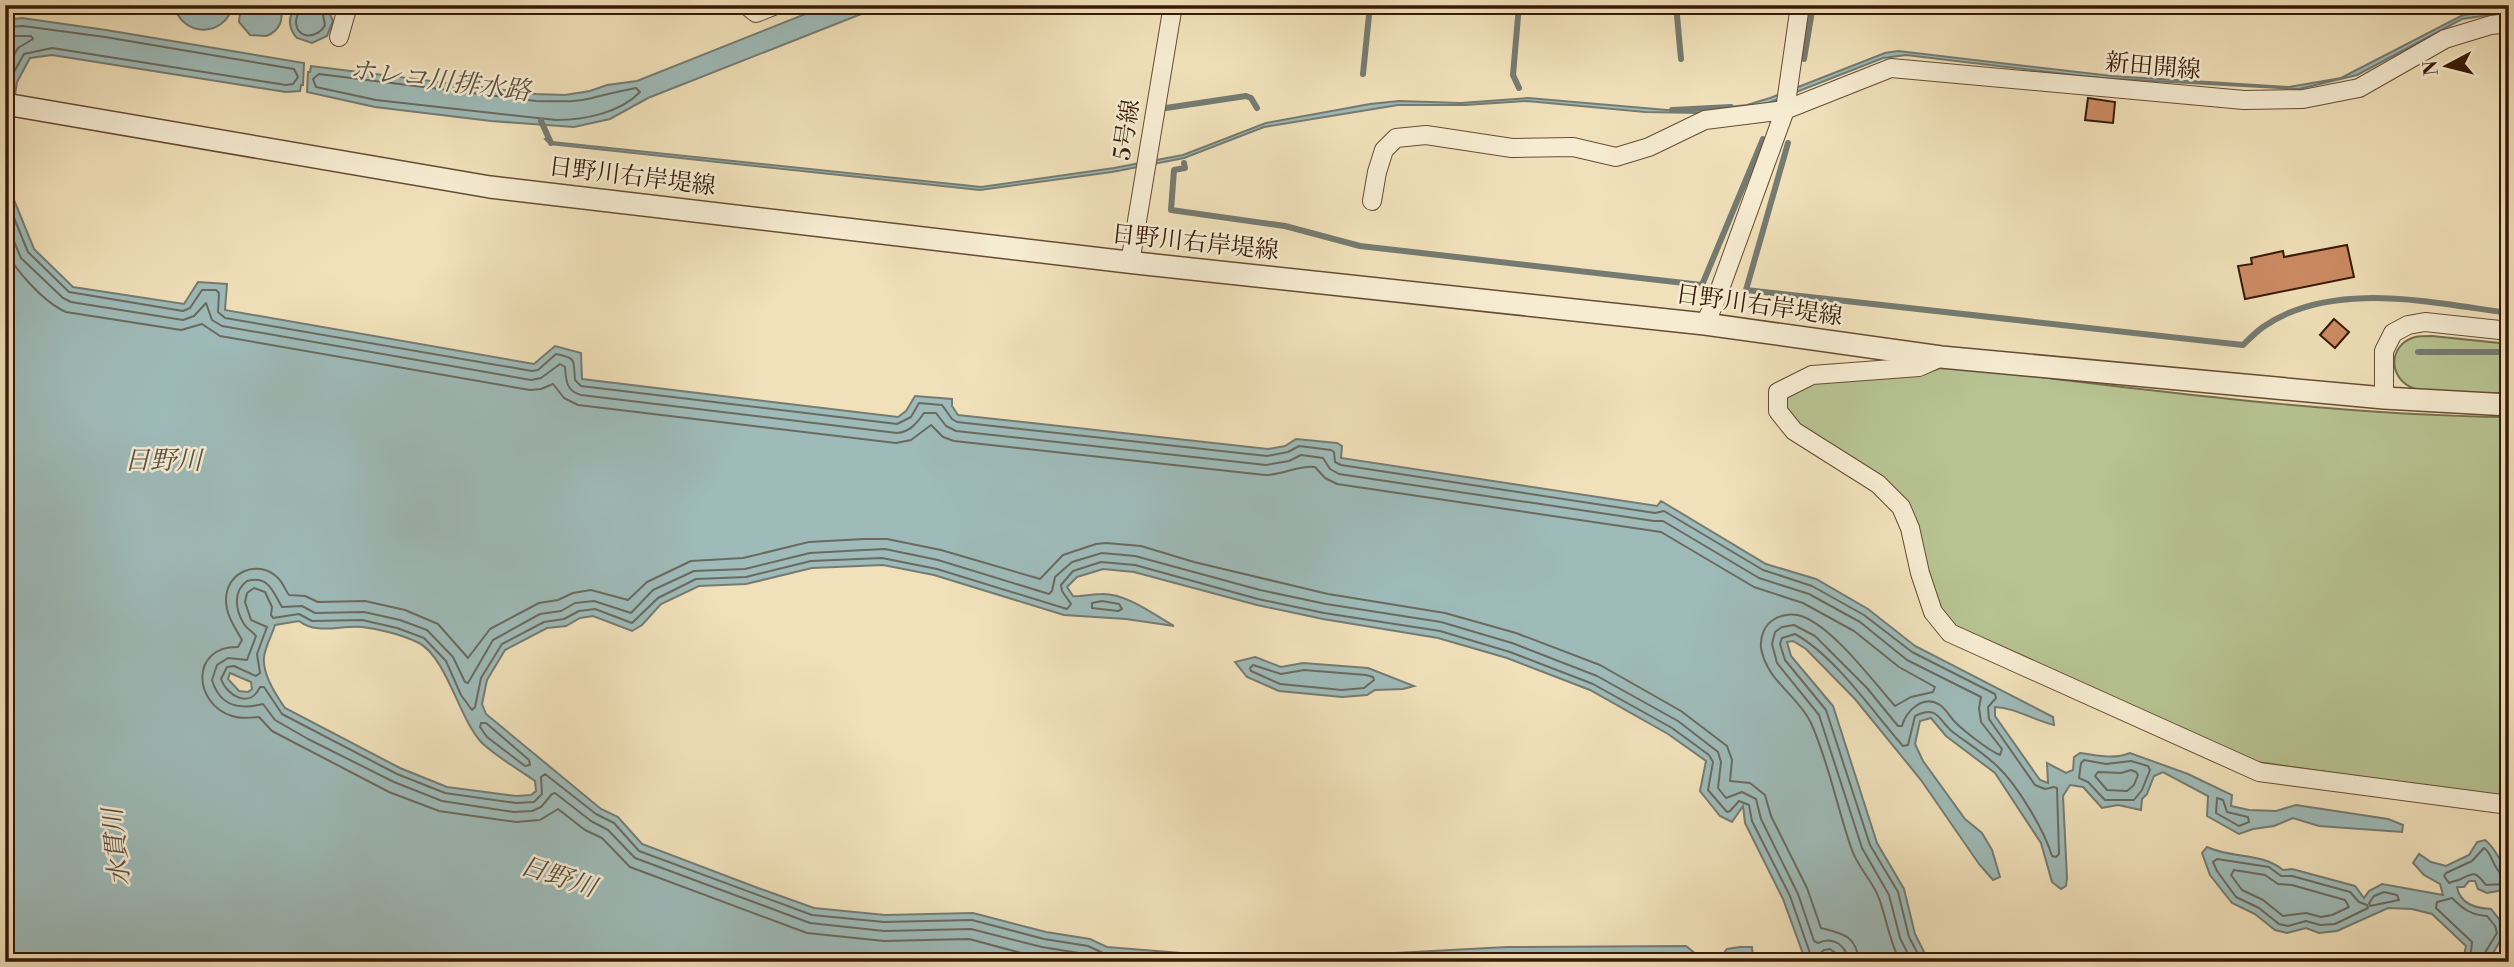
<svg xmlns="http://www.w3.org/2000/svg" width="2514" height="967" font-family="'Libre Bodoni','Noto Serif JP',serif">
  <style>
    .green { fill: #b7c392; stroke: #776e4c; stroke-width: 2 }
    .water { fill: #9ebbb9; stroke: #757b72; stroke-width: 2; fill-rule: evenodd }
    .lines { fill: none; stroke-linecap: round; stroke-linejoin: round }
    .shore { stroke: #6a6a60; stroke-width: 2 }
    .stream { stroke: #757b72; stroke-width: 6 }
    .building { fill: #cd8c64; stroke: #371a07; stroke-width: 2 }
    .minor-casing { stroke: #664c34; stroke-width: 20 }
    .tertiary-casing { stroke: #664c34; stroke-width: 24 }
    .minor { stroke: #f6ecd2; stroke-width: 18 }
    .tertiary { stroke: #f6ecd2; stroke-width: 21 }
    .labels { text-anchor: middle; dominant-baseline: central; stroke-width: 5; stroke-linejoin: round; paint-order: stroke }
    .street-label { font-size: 24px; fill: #371a07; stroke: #f6ecd2 }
    .water-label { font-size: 26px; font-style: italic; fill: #5b5245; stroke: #f6ecd2 }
  </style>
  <rect width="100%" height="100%" fill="#f1e1ba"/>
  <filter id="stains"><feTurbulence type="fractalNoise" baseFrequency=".00286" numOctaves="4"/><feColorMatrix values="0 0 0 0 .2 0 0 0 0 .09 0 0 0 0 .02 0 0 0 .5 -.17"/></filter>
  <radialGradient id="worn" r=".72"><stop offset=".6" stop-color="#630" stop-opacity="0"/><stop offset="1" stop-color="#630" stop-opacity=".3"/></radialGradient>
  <path class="green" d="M2432,336L2509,344V393C2483,393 2437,397 2415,389C2388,380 2387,345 2415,337C2420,336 2427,336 2432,336Z
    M1946,366C2131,387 2323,415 2509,417V798L2257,762L1954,628L1938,607L1915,523L1800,428L1785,408V399L1788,393L1810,382L1921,375Z"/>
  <path class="water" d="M174,5H233C225,38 182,38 174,5Z
    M241,5H279C285,18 280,31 266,36L250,35L239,22Z
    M297,5H326L333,21L327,36L312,43L297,38C287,27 288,16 297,5Z
    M828,5H884L648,98L610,119L574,127L491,121L375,107L307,92L308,72H310L311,66L536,94L565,95L590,91L607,85L637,81Z
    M2509,9V12L2462,19L2357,75L2299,89L2100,78L1906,55L1883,58L1768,103L1748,108L1701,113L1645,112L1527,101L1465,105H1398L1264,127L1184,158L1112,172L980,190L550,144L545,139L549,137L552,142L981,187L1114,168L1183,155L1266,123L1370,104L1399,101L1461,103L1528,98L1667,110H1701L1747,105L1770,98L1885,53L1898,51L2112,76L2289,87L2341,78L2463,15Z
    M22,18L106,30L304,63L303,85H301L300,91L286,92L52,55L30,58L17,82L5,157V20Z
    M5,178L34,249L73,287L184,304L198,282L227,284L225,310L534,364L555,346L581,353L582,379L898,417L906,411L915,396L952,399V406L958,415L1268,449L1285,446L1296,439L1337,443L1342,446L1341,458L1657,506L1661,501L1766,564L1816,579L1868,609L1915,646L2053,717L2054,725C2033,720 2016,708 1995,707V716L2040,780L2048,783L2047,763L2066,773L2073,770L2074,757L2080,753C2097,755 2113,760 2130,753L2188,774L2232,795L2231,806L2249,810L2276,811L2296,805L2388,819L2403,825L2402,832L2319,826L2293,818L2274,826L2253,829L2239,834L2207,816L2208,796L2163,772L2154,776L2147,794L2142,799L2141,810L2118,805L2102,808L2083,787L2070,785L2063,796L2067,878L2066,886L2061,889L2052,882L2041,843L1995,773L1946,736L1931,718L1920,721L1915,744L1923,761L1965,819L1982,833L1992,850L2000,877L1993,880L1979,864L1921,780L1855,699L1806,649L1793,641L1787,642L1791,656L1833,706L1877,843L1904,889L1915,934L1924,952L1935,962H1834L1828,955L1822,962H1806L1783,899L1745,823L1743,806L1732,822L1720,816L1700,791L1706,761L1668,734L1590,690L1507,658L1438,638L1323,619L1257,605L1134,572L1103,569L1077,577L1067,587L1073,596C1084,597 1091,594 1101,594C1126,593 1153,614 1174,626L1126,619L1064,615L934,575L883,565L812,568L746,584L699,586L661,604L642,625L632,631L593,616L580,618L566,626L547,628L505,650L487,680L482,704L486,714L601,809L618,817L642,844L758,888L814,908L885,915L973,913L1046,932L1090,939L1107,947L1231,957L1376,954L1507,947L1686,946L1702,959L1716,962H5ZM299,621C317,635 340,625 362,627C380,629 403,635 419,643C447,658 459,719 482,743C497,757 518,769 535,781L536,791L531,795L516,796L447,787L400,768L285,708C275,694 262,674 264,657C265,647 272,635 275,625ZM230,673L251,682L252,689L248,692L239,691L228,679Z
    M1255,657L1281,667L1303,663L1368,668L1414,686L1403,689L1375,690L1367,695L1342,697L1279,691L1247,677L1235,662Z
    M2485,840C2497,849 2499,862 2509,873V889L2487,893L2478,889L2475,881H2469L2464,887H2457C2460,904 2475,908 2491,909L2502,923L2504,934L2488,962L2463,960L2466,946L2432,914L2412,909L2388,908L2337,931L2319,933L2306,928L2287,933L2275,930L2255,914L2232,903L2210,875L2202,853L2207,847C2232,859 2262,852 2283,870L2292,869L2355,886L2364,898L2369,891L2382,884L2443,895L2440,884L2424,875L2413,863L2419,854L2431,862L2446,866L2469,855L2477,842Z
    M1740,947H1752L1753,959L1750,962H1717L1727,949Z"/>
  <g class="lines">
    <path class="shore" d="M301,5C300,11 296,16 296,22C297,41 319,38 325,25L321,5
      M5,27L23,26L105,37L294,69L298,77L293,84L286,85L52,48L24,54L10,79L8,92
      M5,36H31L33,39L18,48L5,70
      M319,74L536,101C555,101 574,103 592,98C607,94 621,91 636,88L640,92C620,113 584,120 556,120L376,100L316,87L313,79Z
      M5,196L28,252L69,292L183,311L190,308L202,290H216L219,293L218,312L225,318L532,371L538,370L556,354C578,358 573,361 575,380L581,386L897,424L911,417L919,403L942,405L952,419L957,422L1267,456L1288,452L1299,446L1331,450L1334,452L1335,462L1341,465L1655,513L1664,511L1763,570L1812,586L1864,615L1912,652L1995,694L1996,698L1988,707L1989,719L2035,785L2045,789L2054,787L2057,788L2059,854L2056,857L2052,856C2044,830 2018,786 1998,767C1985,754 1969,744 1954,733C1938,721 1939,704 1915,716L1908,745L1903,746C1873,712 1835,656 1795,634L1782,638L1780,644L1785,660L1826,710L1870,845L1898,892L1909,937L1919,956L1925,962
      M5,220L21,258L63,298L71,302L183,320L194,316L206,303L212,320L222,326L531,380L541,378L560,364L565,367C566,380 566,391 581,395L897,433C910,432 917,423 924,413H936L946,426L956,431L1266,465L1289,461L1301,455L1323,458L1330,469L1339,474L1654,521H1663L1759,578L1809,594L1860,622L1907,660L1981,697L1979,708L1981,722L2002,749L2000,755C1988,750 1964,731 1955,722C1950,717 1946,709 1940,705C1923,694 1906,711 1902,726H1898L1867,688L1815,636L1794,625L1782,627L1775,632L1772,644L1777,663L1819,715L1862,848L1889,895L1900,938L1912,962
      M5,248C13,269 45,303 66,312L181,330L202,324L220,336L530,390L541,389L553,384L564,398L578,405L896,443L911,440L931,425L943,437L954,441L1265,475C1283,475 1298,465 1315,467L1325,478L1337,484L1661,532L1754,587L1803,603L1854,631L1899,667L1935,687L1933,692L1911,697L1895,706C1872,680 1835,630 1804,617C1794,613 1782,614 1773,620C1764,626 1760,637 1761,648C1767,682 1798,695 1811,723C1829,763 1837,808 1852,850C1858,868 1874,882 1880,901C1887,922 1890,942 1900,962
      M1102,601L1119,604L1122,609L1118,611L1092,608V603Z
      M1253,665L1281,674L1304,670L1366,675L1373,677L1374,680L1364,688L1342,690L1280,684L1251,671L1250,668Z
      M481,723H486L529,760L530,765L525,766L487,737L480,727Z
      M2084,760L2106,764L2131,761L2148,766L2150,770L2142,790L2134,800H2105L2088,782L2079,778L2081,763Z
      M2131,770L2136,772L2138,775L2134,785L2127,791L2107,790L2095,776L2098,772L2121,773Z
      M2217,798L2223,800L2227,812L2248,817L2249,822L2239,826L2216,813Z
      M2217,859L2269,867L2281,876H2292L2350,892L2359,902L2367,905L2368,908L2335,924L2320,925L2306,921L2288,926L2279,924L2259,908L2236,897L2217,871L2213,862Z
      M2234,870L2265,875L2278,884L2292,885L2345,900L2349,907L2332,915L2321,917L2306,913L2283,916L2263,900L2242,890L2231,875Z
      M2509,877L2507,879C2491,868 2494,855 2484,848L2472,861L2446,873L2444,876L2449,883C2453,881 2457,881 2461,879C2476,871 2476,873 2486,885L2503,884L2507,882L2509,884
      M2384,892L2397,895L2399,900L2370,906L2369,903L2374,896Z
      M1065,962L1040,958L969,939L884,941L807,933L630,867L602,838L585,830L558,809L540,820L516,822L439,811L389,792L272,731L259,717C250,718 241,719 232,716C193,704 190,646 238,647L242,640C235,628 226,615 226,600C226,572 257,559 277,577C283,582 285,590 289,595L305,596L318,602L365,601L405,610L438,624L468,658L490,629L539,603L558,600L573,593L591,590L628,600L647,582L691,561L743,558L809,542L864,539H887L941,550L1040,579L1063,555L1096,544L1106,543L1141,546L1194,562L1328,594L1445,613L1516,633L1600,665L1681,711L1727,746L1732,760L1730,781L1750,783L1765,795L1771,816L1807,888L1821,928C1841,933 1857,935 1859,962
      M1101,962L1085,954L1042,947L971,929L884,931L810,923L635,858L608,830L591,821L555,793L552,794L541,807L532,811L514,812L442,801L394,782L308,739L275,720L263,704C240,710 220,707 212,680L217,665L228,658L247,660L256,636C253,632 247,629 244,624C235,610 233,591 247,581C269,575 273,592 282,607L302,606L315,613L364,612L400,620L427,630L453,657L465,682L468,683L493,640L540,614L561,611L575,603L594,601L631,613L653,590L694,571L745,569L810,553L864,550L885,549L938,560L1049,594L1052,591L1055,577L1072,562L1102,553L1135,556L1260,590L1326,604L1441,622L1512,643L1597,676L1678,721L1718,752L1721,762L1718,788L1726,798L1742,792L1756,799L1761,819L1798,894L1814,941L1818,943C1833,936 1847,945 1848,962
      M1205,962L1105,954L1088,946L1044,939L972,920L884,922L812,915L639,851L614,823L596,814L545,774L541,777L542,794L534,802L516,803L445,793L397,774L282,714L264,687H260C250,709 227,696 221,679L227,667L234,666L256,676L260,673L257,654L267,627L251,620L245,602L247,593L254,588L265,592L272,607L271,615L273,618L299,614L312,621L362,620L397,628L424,638L446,661L461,695L472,710L475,707L481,678L502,644L544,622L564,619L579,611L595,609L632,623L658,598L696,579L746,577L811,561L882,558L937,569L1067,609L1071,604L1062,591L1061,585L1073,571L1101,562L1135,565L1258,599L1324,613L1440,631L1510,652L1593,684L1672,728L1709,755L1713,762L1708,790L1727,812L1730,811L1739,801L1749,805L1752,821L1790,896L1811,956L1815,958L1824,950L1830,949L1838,955L1839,962
      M1337,962L1507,954L1682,953L1694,962
      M2470,962L2472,942L2436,908L2437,902L2452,898C2463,909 2471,915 2487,916L2495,926L2497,933L2483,956L2482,962"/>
    <path class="stream" d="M1519,5L1513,75L1519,88
      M1676,5L1681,59
      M1804,59L1813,5
      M1363,74L1370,5
      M1166,108L1246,96L1251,98L1257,108
      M1672,110L1731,107
      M541,121L551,143
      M1788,143L1746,290L2243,345C2249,339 2256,332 2263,327C2332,279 2432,303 2509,313
      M1184,163L1185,168L1174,170L1171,210L1285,226L1360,246L1702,285L1763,139
      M2418,352H2509"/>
  </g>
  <path class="building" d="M2088,98L2115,102L2113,123L2085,120Z
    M2347,245L2354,277L2245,299L2238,266L2252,264L2251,258L2283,251L2284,257Z
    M2334,319L2349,332L2335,348L2320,335Z"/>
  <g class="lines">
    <g class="minor-casing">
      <path id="minor" d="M746,5L756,13L776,5
        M339,37L348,5
        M1372,201L1377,172L1384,150L1396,138L1426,135L1512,148L1573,147L1616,157L1649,147L1705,120L1785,110L1891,68L2244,100L2303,99L2359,88L2445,39L2491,25L2509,23
        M1130,263L1173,5
        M1705,324L1717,297L1785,110L1800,5
        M1941,357L1919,367L1812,375L1778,392V411L1794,431L1878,484L1901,507L1910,528L1920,573L1933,612L1950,633L2259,772L2509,805
        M2384,398V351L2393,333L2408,325L2425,322L2509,331"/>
    </g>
    <g class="tertiary-casing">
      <path id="tertiary" d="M5,104L490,187L1136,263L1705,324L1941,357L2384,398L2509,405"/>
    </g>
    <use href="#minor" class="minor"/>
    <use href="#tertiary" class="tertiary"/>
  </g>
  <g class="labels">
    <g class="street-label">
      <text transform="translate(2153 67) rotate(5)">新田開線</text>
      <text transform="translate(1127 130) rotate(-81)">5号線</text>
      <text transform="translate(632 177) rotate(7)">日野川右岸堤線</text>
      <text transform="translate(1195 243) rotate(6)">日野川右岸堤線</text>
      <text transform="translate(1759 306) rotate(8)">日野川右岸堤線</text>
    </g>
    <g class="water-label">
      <text transform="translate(440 81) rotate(7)">ホレコ川排水路</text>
      <text x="163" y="461">日野川</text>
      <text transform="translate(117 847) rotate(-96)">水貫川</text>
      <text transform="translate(558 877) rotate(18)">日野川</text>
    </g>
  </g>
  <rect width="2514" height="967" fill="none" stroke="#f1e1ba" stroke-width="28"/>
  <rect x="7" y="7" width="2500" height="953" fill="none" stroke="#371a07" stroke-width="3.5"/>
  <rect x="14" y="14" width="2486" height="939" fill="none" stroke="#371a07" stroke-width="2"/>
  <g transform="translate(2447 66) rotate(263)" stroke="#f6ecd2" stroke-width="5" paint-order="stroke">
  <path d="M0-5L12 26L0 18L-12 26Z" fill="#371a07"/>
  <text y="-10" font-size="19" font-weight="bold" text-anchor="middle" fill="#371a07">N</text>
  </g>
  <rect width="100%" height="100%" filter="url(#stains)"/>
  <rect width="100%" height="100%" fill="url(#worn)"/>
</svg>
